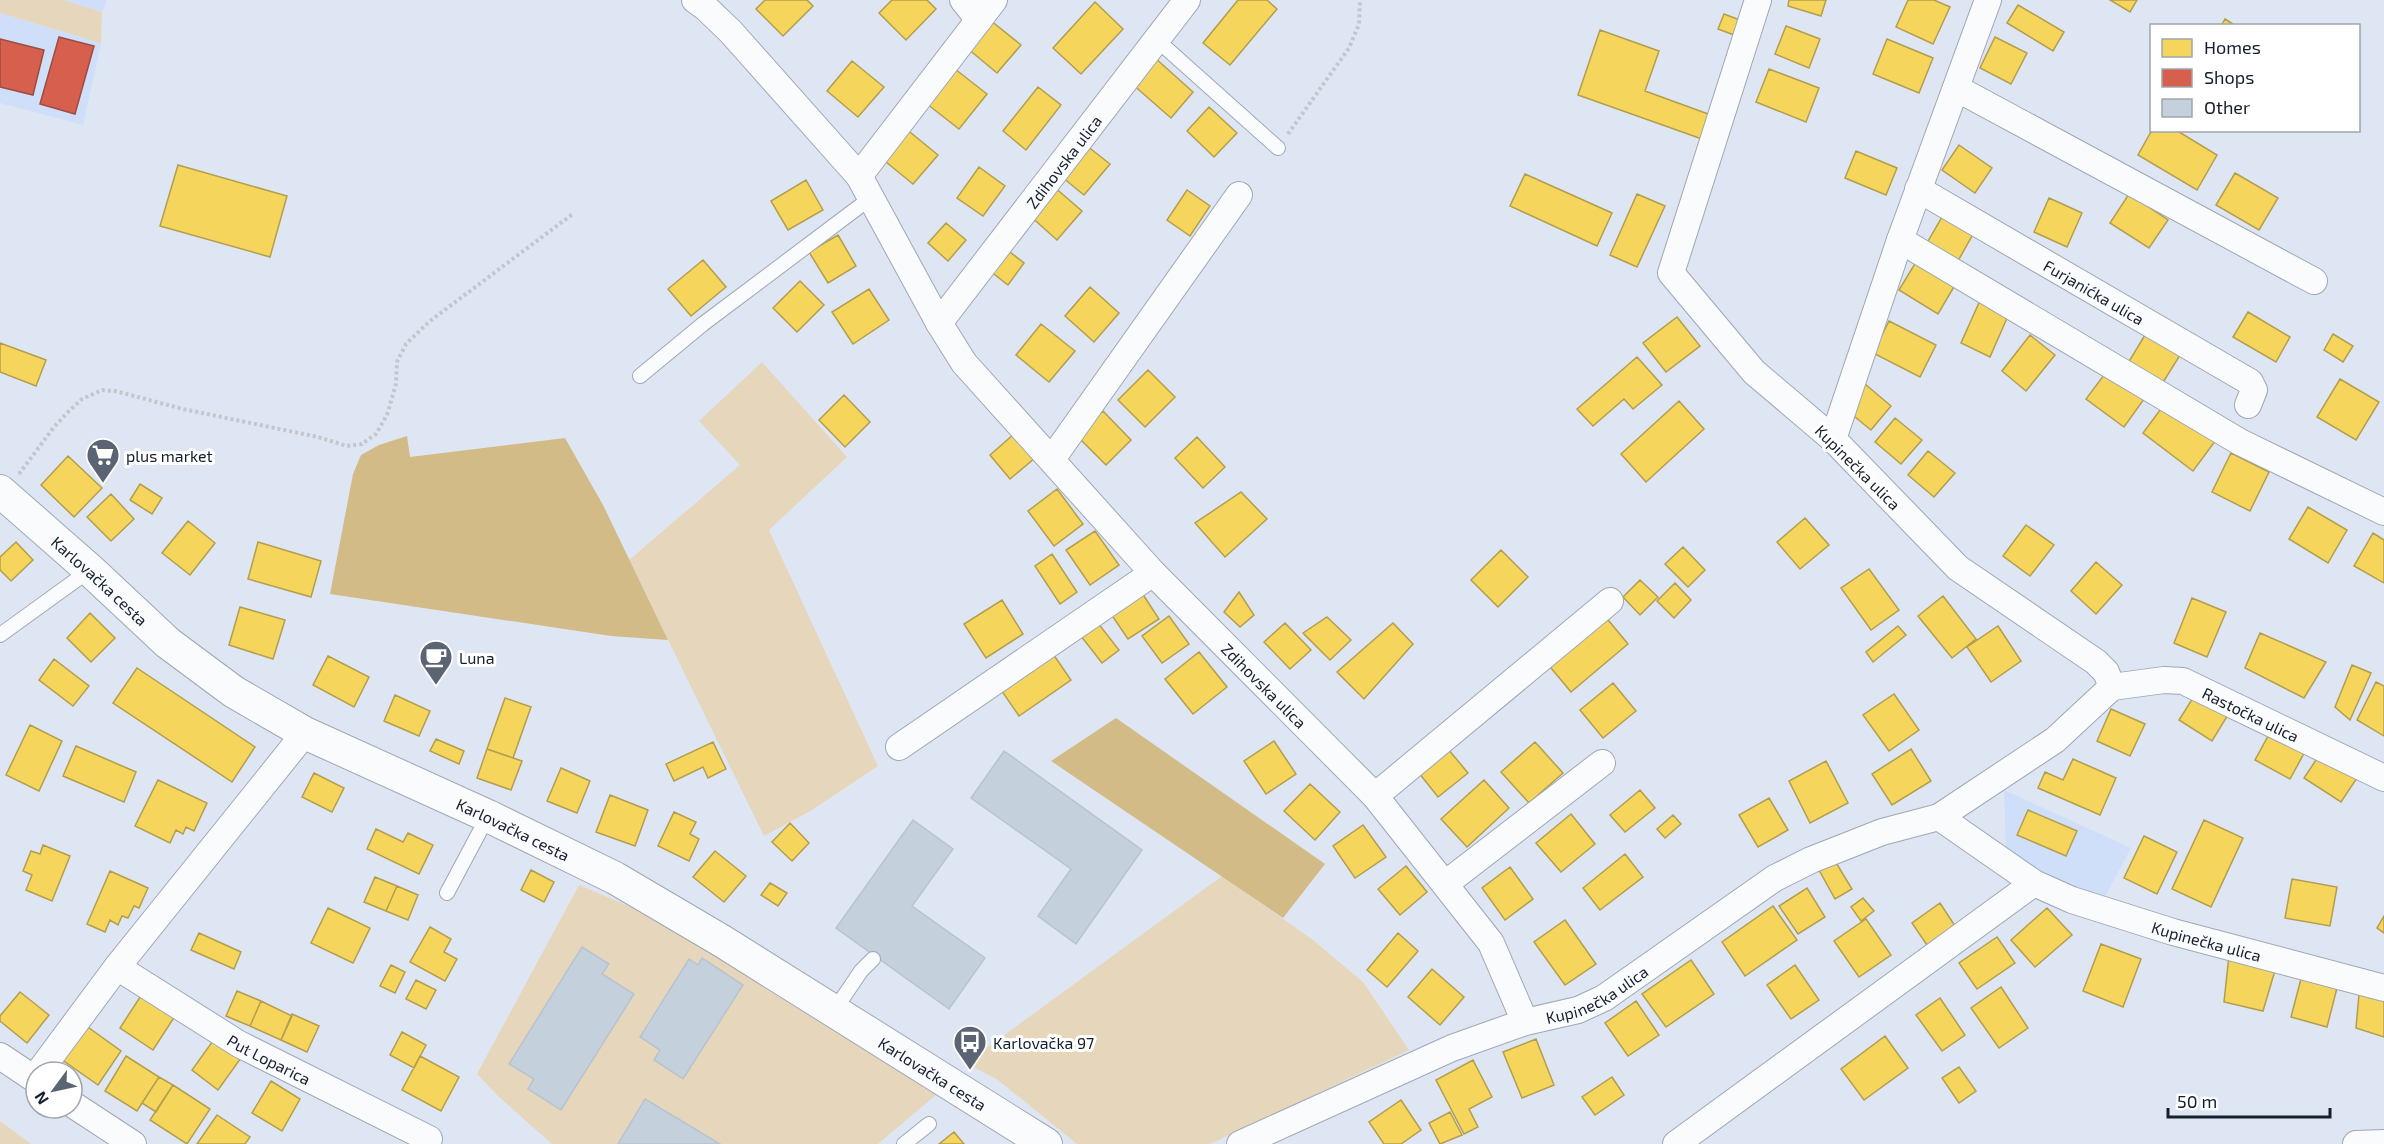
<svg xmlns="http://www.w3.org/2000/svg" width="2384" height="1144" font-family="'Exo 2',sans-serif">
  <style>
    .built { fill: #cfdff9 }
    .green { fill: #e6d7bc }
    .forest { fill: #d3bb88 }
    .homes { fill: #f6d55c; stroke: #b29e4e; stroke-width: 1.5 }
    .shops { fill: #d6604d; stroke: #9c4c43; stroke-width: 1.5 }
    .building { fill: #c4d0db; stroke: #b8c3cf; stroke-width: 1.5 }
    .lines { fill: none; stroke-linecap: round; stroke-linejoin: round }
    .service-casing { stroke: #9fa7b3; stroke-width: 16 }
    .minor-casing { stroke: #9fa7b3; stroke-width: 28 }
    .tertiary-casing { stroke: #9fa7b3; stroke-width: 34 }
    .path { stroke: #c3c6cc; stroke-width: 4; stroke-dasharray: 3 3; stroke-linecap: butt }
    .service { stroke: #fafbfd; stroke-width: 14 }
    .minor { stroke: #fafbfd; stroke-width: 26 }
    .tertiary { stroke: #fafbfd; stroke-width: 32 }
    .labels { text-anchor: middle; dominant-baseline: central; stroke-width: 6; stroke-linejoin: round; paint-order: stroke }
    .street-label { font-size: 16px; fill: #151e2c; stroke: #fff }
    .poi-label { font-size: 16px; fill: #151e2c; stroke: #fff; text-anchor: start }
  </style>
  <rect width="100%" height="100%" fill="#dee6f3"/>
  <path class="built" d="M63,0H107L102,12Z
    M0,13L101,43L83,125L0,103Z
    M2004,790L2131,848L2101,904L2006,854Z"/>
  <path class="green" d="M0,0H63L102,12L101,43L0,13Z
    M762,362L847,457L769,530L878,766L812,810L764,836L629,560L740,465L699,421Z
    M1222,876L1313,940L1363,982L1409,1050L1210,1144H1077L998,1080L966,1063Z
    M579,885L657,918L936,1095L878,1144H552L499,1097L477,1074Z
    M0,1121L31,1144H0Z"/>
  <path class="forest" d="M407,436L410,457L565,438L603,505L668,640L611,636L330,594L353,474L361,455L379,445Z
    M1116,718L1325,864L1283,918L1051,761Z"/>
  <path class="homes" d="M765,0H807L813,6L783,36L756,9Z
    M892,0H927L936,9L906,40L879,13Z
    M1238,0H1267L1277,9L1230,65L1203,43Z
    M1789,0H1826L1821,16L1788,6Z
    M1908,0H1934L1950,7L1933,44L1896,27Z
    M2110,0H2137L2130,12Z
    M1095,2L1123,29L1081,74L1053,48Z
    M2018,5L2064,32L2053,51L2007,23Z
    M1724,14L1740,20L1734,35L1718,29Z
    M2225,19L2236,26H2221Z
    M990,20L1021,45L997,73L967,48Z
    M1786,26L1820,39L1809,68L1775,54Z
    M1600,30L1659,51L1645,91L1711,115L1702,139L1578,95Z
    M1995,37L2027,53L2011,84L1980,68Z
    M1887,39L1933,58L1919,93L1873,74Z
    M1154,57L1193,92L1171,118L1131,83Z
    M852,61L884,87L858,117L827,91Z
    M955,69L987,94L959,129L927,104Z
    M1769,69L1819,88L1806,122L1756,102Z
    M1038,87L1061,105L1026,150L1003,131Z
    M1209,107L1237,133L1214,157L1187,131Z
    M905,128L938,155L913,184L881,158Z
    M2152,130H2176L2217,155L2197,190L2138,155Z
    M1082,142L1110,164L1084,195L1057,173Z
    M1959,145L1992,168L1975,193L1942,170Z
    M1856,151L1897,168L1886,195L1845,178Z
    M178,165L287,196L270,257L160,226Z
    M979,167L1005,186L983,216L957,198Z
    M2235,173L2278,198L2259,230L2216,205Z
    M1525,174L1612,213L1597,246L1510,206Z
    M806,180L823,210L788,230L771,201Z
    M1053,186L1082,211L1057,240L1028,214Z
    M1187,190L1210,206L1190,236L1167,220Z
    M1637,194L1665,206L1637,267L1610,255Z
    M2129,194L2168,220L2149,248L2110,223Z
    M2049,198L2082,213L2067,247L2034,232Z
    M1946,210L1977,227L1958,261L1927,243Z
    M946,223L966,240L948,261L928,243Z
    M838,235L856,266L828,283L809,252Z
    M1001,245L1024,263L1008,285L985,267Z
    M1919,257L1958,280L1938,314L1899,290Z
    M703,260L726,287L691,316L668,289Z
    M800,281L824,305L797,332L773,308Z
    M1090,287L1119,313L1094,342L1065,316Z
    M869,289L889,320L853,344L832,312Z
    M1982,296L2011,309L1990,357L1961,343Z
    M2248,312L2290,337L2276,362L2233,337Z
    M1677,317L1700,346L1666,372L1643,343Z
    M1889,321L1936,345L1920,377L1873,353Z
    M1041,324L1075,351L1049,382L1016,355Z
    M2148,330L2182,352L2162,384L2128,363Z
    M2333,334L2353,346L2343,362L2324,350Z
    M2030,335L2055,355L2026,391L2002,371Z
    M0,343L46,360L36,386L0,372Z
    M1637,357L1662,385L1633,409L1624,399L1593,426L1577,409Z
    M2110,367L2147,395L2124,427L2086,399Z
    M1148,370L1175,397L1145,427L1118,400Z
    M2340,379L2379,402L2356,440L2317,417Z
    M1865,384L1891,406L1871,430L1844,408Z
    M844,395L870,422L845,447L819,420Z
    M1679,401L1704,429L1646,482L1621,454Z
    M2166,402L2216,440L2193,471L2143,433Z
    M1103,411L1131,440L1106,465L1077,436Z
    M1895,418L1922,440L1901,464L1875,442Z
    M1014,434L1035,458L1010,479L990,455Z
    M1197,437L1225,467L1203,488L1175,458Z
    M1928,451L1955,473L1934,497L1908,475Z
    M2231,453L2269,472L2250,511L2212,492Z
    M68,456L102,488L74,517L41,485Z
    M140,484L162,498L152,514L130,500Z
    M1057,489L1083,524L1054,546L1028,511Z
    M1241,492L1267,519L1225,557L1195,523Z
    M111,494L134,519L111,541L87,517Z
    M2308,507L2347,530L2328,563L2289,539Z
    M1805,518L1829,545L1800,569L1777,542Z
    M188,521L215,543L190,575L162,553Z
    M2026,525L2054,545L2030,576L2003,556Z
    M1095,531L1119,565L1090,585L1066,550Z
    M2373,533L2384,540V583L2354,566Z
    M16,542L33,560L11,581L0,570V557Z
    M258,542L321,561L311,597L248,579Z
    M1683,547L1705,570L1688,587L1665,564Z
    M1501,550L1528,577L1498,607L1471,580Z
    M1052,554L1077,592L1060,604L1035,566Z
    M2096,562L2122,585L2096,614L2071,591Z
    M1869,569L1899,610L1871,630L1841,588Z
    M1640,580L1658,597L1640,615L1623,597Z
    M1675,583L1691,600L1674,618L1657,601Z
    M1239,592L1254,615L1240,627L1224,612Z
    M1142,593L1159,619L1128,639L1111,614Z
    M1943,596L1976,639L1952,658L1918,616Z
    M2192,598L2226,612L2207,657L2174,643Z
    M1002,600L1023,634L986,658L964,624Z
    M240,607L285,620L273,659L229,645Z
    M90,613L115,638L91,662L67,638Z
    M1604,615L1628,644L1571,692L1546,662Z
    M1169,616L1189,644L1162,663L1142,636Z
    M1327,617L1351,640L1330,660L1303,633Z
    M1094,618L1119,650L1102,663L1077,631Z
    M1285,623L1311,650L1290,669L1264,642Z
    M1393,623L1413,644L1364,699L1337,672Z
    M1898,626L1906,635L1873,662L1866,652Z
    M1998,626L2021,661L1991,682L1967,647Z
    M2260,633L2326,662L2304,698L2245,668Z
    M1051,651L1071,680L1019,716L999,687Z
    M1199,652L1227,687L1193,714L1165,679Z
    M328,656L369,677L354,707L313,685Z
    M54,659L89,686L73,706L39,680Z
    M2352,665L2371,673L2350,720L2335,707Z
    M137,668L255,747L232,782L113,703Z
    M2376,682L2384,686V736L2357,720Z
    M1613,683L1636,711L1603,738L1580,710Z
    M2198,690L2231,710L2212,741L2179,720Z
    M1894,694L1919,730L1889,751L1863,715Z
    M395,695L430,711L419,736L384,721Z
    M505,698L531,707L513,758L487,749Z
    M2111,709L2145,724L2130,756L2097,741Z
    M30,725L62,741L39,791L6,775Z
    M2273,727L2308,746L2290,779L2255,760Z
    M436,739L464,751L459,764L430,751Z
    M1274,741L1296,774L1266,794L1244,761Z
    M713,742L726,769L708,778L703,767L674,781L666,764Z
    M1535,742L1563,773L1529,803L1501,772Z
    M76,746L136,772L124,802L63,776Z
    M487,749L522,761L511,790L477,778Z
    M1448,749L1468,773L1438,797L1419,773Z
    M1911,749L1931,781L1892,805L1872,774Z
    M2322,751L2359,775L2341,802L2304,778Z
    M2073,759L2116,778L2100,815L2038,788L2045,772L2063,780Z
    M1826,761L1848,803L1810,823L1789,781Z
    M561,768L590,781L577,813L547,801Z
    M314,773L344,788L332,812L302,797Z
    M158,780L207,803L194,831L186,827L183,834L176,830L170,843L135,826Z
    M1484,780L1509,808L1467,847L1441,819Z
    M1310,784L1340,812L1315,840L1284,811Z
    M1640,790L1655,808L1625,832L1610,815Z
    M610,795L648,810L635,846L596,832Z
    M1769,798L1788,830L1758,847L1739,815Z
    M2028,810L2077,831L2066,856L2017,835Z
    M674,812L696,822L690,834L699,839L689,861L658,846Z
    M1571,814L1595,844L1561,872L1536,843Z
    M1673,815L1681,824L1665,838L1657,829Z
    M2204,820L2243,838L2211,907L2172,889Z
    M790,823L809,843L792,861L772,842Z
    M1363,825L1386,857L1355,878L1333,846Z
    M376,829L403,842L408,833L433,845L419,874L367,849Z
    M2144,836L2177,852L2157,894L2124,878Z
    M43,845L70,856L52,901L26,890L32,875L23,871L31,851L40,854Z
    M715,851L746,876L724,902L693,877Z
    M1625,854L1643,877L1600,910L1583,888Z
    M1835,861L1852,889L1835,899L1819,870Z
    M1406,866L1427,892L1400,915L1378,889Z
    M1510,867L1533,899L1505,920L1482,888Z
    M531,870L554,882L544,902L521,890Z
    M110,871L148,888L139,908L134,906L128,918L122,916L118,925L110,920L105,932L87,924Z
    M375,877L397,886L386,911L364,902Z
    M2292,879L2337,887L2330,926L2285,918Z
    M770,883L787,893L778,906L761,895Z
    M397,886L418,895L408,920L386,911Z
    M1807,888L1825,917L1798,934L1779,906Z
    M1863,898L1874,911L1861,921L1851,907Z
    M1940,903L1957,929L1929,948L1912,923Z
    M1773,906L1797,940L1745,976L1722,942Z
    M328,908L370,928L353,963L311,943Z
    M2047,908L2072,935L2035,967L2011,940Z
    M2384,916V933L2377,928Z
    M1866,919L1891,955L1859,977L1834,941Z
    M1565,920L1596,964L1565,985L1534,942Z
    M430,927L451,939L444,952L457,959L445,981L410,962Z
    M199,933L241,952L234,969L191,950Z
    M1398,933L1418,951L1387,987L1367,970Z
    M1997,937L2015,963L1977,989L1959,963Z
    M2101,944L2141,959L2123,1007L2083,991Z
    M2229,955L2276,967L2263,1011L2224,1002Z
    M1691,960L1714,994L1666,1027L1642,994Z
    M391,965L405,972L395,993L380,986Z
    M1795,965L1819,1000L1791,1019L1767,985Z
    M1432,969L1464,997L1440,1025L1408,997Z
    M2302,975L2338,984L2327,1027L2291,1017Z
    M416,980L436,990L426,1009L406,999Z
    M2001,987L2028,1028L1999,1048L1971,1008Z
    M237,991L261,1001L250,1026L226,1016Z
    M20,992L49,1015L27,1043L0,1021V1016Z
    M142,994L175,1016L153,1050L120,1028Z
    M2359,994L2384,997V1037L2356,1028Z
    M1940,998L1965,1035L1942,1051L1916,1015Z
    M261,1001L292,1016L281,1040L250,1026Z
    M1636,1001L1659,1035L1628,1056L1605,1023Z
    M292,1014L319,1026L307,1052L281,1040Z
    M85,1025L121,1051L98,1085L61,1059Z
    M402,1032L426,1045L414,1068L390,1055Z
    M1885,1036L1908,1068L1864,1100L1841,1069Z
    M215,1038L241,1058L218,1090L192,1070Z
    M1536,1039L1554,1085L1522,1098L1503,1052Z
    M126,1056L159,1077L137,1111L105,1091Z
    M420,1056L459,1077L441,1111L402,1090Z
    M1473,1060L1492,1097L1469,1109L1478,1127L1464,1134L1436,1080Z
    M1959,1067L1976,1091L1959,1103L1942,1078Z
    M159,1077L173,1085L156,1112L142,1103Z
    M1612,1077L1624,1095L1595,1115L1582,1097Z
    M271,1081L300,1099L282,1131L252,1113Z
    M173,1085L210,1109L187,1144L150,1120Z
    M1401,1100L1421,1130L1401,1144H1384L1369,1122Z
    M1450,1112L1462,1135L1440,1144L1429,1123Z
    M217,1115L250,1137L245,1144H197Z
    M954,1132L964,1144H939Z"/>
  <path class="shops" d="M59,37L94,46L75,114L40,104Z
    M0,39L44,50L33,95L0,87Z"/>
  <path class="building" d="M1004,751L1142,850L1076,944L1038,916L1071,869L971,798Z
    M913,820L953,849L912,906L985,958L949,1009L836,928Z
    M582,947L609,964L602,974L634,994L561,1110L528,1089L534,1079L509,1064Z
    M702,958L743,985L683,1079L654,1060L660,1050L640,1037L689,959L698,965Z
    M645,1099L720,1144H618Z"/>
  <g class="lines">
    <g class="service-casing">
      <path id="service" d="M1157,40L1278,148
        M640,376L703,324L872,197
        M0,635L90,570
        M447,893L488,816
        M834,1011L861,971L873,959
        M904,1144L929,1124"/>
    </g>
    <g class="minor-casing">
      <g id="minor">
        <path id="s1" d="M695,0L706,8L731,32L859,176L939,323L964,363L1153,573L1375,796L1491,943L1525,1022"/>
        <path d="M963,0L979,20"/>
        <path d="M1956,88L2314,281"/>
        <path d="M859,176L994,0"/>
        <path id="s2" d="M1918,189L2250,382L2254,390L2248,405"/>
        <path d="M1900,240L2240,442L2384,512"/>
        <path id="s3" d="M939,323L1187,0"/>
        <path d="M1833,439L1900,240L1988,0"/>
        <path d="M1052,459L1239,195"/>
        <path id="s4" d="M2112,687L2164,680L2183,681L2384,778"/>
        <path d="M899,747L1153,573"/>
        <path d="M1375,796L1610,601"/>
        <path id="s5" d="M1939,817L2034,883L2072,900L2173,932L2384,988"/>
        <path d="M1445,884L1602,763"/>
        <path id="s6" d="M117,967L239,1044L429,1139"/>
        <path d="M0,1056L36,1080"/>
        <path d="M39,1072L117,967L305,733"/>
        <path d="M72,1104L133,1144"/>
        <path id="s7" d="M1240,1144L1452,1048L1525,1022L1578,1010L1604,998L1775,878L1811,860L1882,832L1939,817L2055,740L2112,687L2106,672L2096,662L1958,568L1833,439L1754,372L1671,273L1758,0"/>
        <path d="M1676,1144L2034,883"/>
        <path d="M2356,1144L2384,1143"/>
      </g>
    </g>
    <g class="tertiary-casing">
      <g id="tertiary">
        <path id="s8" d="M0,491L90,570L168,643L234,692L305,733L488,816L615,878L722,941L1046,1144"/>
      </g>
    </g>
    <path class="path" d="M1288,134L1349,48L1359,24L1360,0
      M19,474L54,427L68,412L82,399L102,390L115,391L183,409L318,437L347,446L362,444L376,434L387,415L396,384L397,362L406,344L430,321L574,213"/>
    <use href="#service" class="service"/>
    <use href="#minor" class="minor"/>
    <use href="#tertiary" class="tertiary"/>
  </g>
  <defs>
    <g id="supermarket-pin" transform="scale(1.725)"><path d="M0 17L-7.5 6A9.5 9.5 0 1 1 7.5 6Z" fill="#5b6472" stroke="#fff"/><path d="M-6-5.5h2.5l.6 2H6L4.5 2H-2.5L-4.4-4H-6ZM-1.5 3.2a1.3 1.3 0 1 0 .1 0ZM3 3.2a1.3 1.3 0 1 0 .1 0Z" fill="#fff"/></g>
    <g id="cafe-pin" transform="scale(1.725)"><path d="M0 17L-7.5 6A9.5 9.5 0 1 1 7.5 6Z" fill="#5b6472" stroke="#fff"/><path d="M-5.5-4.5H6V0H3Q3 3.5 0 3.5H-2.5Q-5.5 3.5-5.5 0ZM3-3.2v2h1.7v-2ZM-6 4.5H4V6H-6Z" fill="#fff"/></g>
    <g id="bus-pin" transform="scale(1.725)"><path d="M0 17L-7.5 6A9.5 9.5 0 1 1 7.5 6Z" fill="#5b6472" stroke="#fff"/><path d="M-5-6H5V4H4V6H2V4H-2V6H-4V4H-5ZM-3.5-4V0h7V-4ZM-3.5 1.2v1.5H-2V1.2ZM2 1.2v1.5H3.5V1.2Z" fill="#fff"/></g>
  </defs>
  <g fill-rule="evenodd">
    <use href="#supermarket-pin" x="103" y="455"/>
    <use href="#cafe-pin" x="436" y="657"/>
    <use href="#bus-pin" x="970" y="1042"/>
  </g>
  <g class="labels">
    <g class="street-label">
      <text stroke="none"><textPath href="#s3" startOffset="204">Zdihovska ulica</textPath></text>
      <text stroke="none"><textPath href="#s2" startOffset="204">Furjanićka ulica</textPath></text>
      <text transform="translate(1858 467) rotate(45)">Kupinečka ulica</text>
      <text stroke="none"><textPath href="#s8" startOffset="134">Karlovačka cesta</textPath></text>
      <text stroke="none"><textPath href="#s1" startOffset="896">Zdihovska ulica</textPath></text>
      <text stroke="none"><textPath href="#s4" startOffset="147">Rastočka ulica</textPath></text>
      <text stroke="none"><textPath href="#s8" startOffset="620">Karlovačka cesta</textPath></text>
      <text stroke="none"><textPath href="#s5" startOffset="298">Kupinečka ulica</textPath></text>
      <text stroke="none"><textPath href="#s7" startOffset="388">Kupinečka ulica</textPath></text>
      <text stroke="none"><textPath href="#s6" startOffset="178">Put Loparica</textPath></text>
      <text stroke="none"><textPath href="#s8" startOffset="1106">Karlovačka cesta</textPath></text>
    </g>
    <g class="poi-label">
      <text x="126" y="455">plus market</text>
      <text x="459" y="657">Luna</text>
      <text x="993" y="1042">Karlovačka 97</text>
    </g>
  </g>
  <rect x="2150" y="24" width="210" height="108" fill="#ffffff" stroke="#a1a5ab" stroke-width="1.5"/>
  <rect x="2162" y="39" width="30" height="18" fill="#f6d55c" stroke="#a1a5ab" stroke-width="1.5"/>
  <text x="2204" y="54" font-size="18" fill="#151e2c">Homes</text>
  <rect x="2162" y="69" width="30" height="18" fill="#d6604d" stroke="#a1a5ab" stroke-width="1.5"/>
  <text x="2204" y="84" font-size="18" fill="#151e2c">Shops</text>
  <rect x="2162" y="99" width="30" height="18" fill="#c4d0db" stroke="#a1a5ab" stroke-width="1.5"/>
  <text x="2204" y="114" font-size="18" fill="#151e2c">Other</text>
  <g transform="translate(54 1090) rotate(237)"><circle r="28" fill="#ffffff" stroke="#a1a5ab" stroke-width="1.5"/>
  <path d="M0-4.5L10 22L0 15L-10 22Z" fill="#5b6472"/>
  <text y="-9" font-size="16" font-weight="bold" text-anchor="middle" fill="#151e2c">N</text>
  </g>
  <path d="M2168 1108v9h162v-9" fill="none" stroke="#151e2c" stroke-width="3"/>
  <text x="2177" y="1108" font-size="18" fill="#151e2c" stroke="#ffffff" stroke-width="4.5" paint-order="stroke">50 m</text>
</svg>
